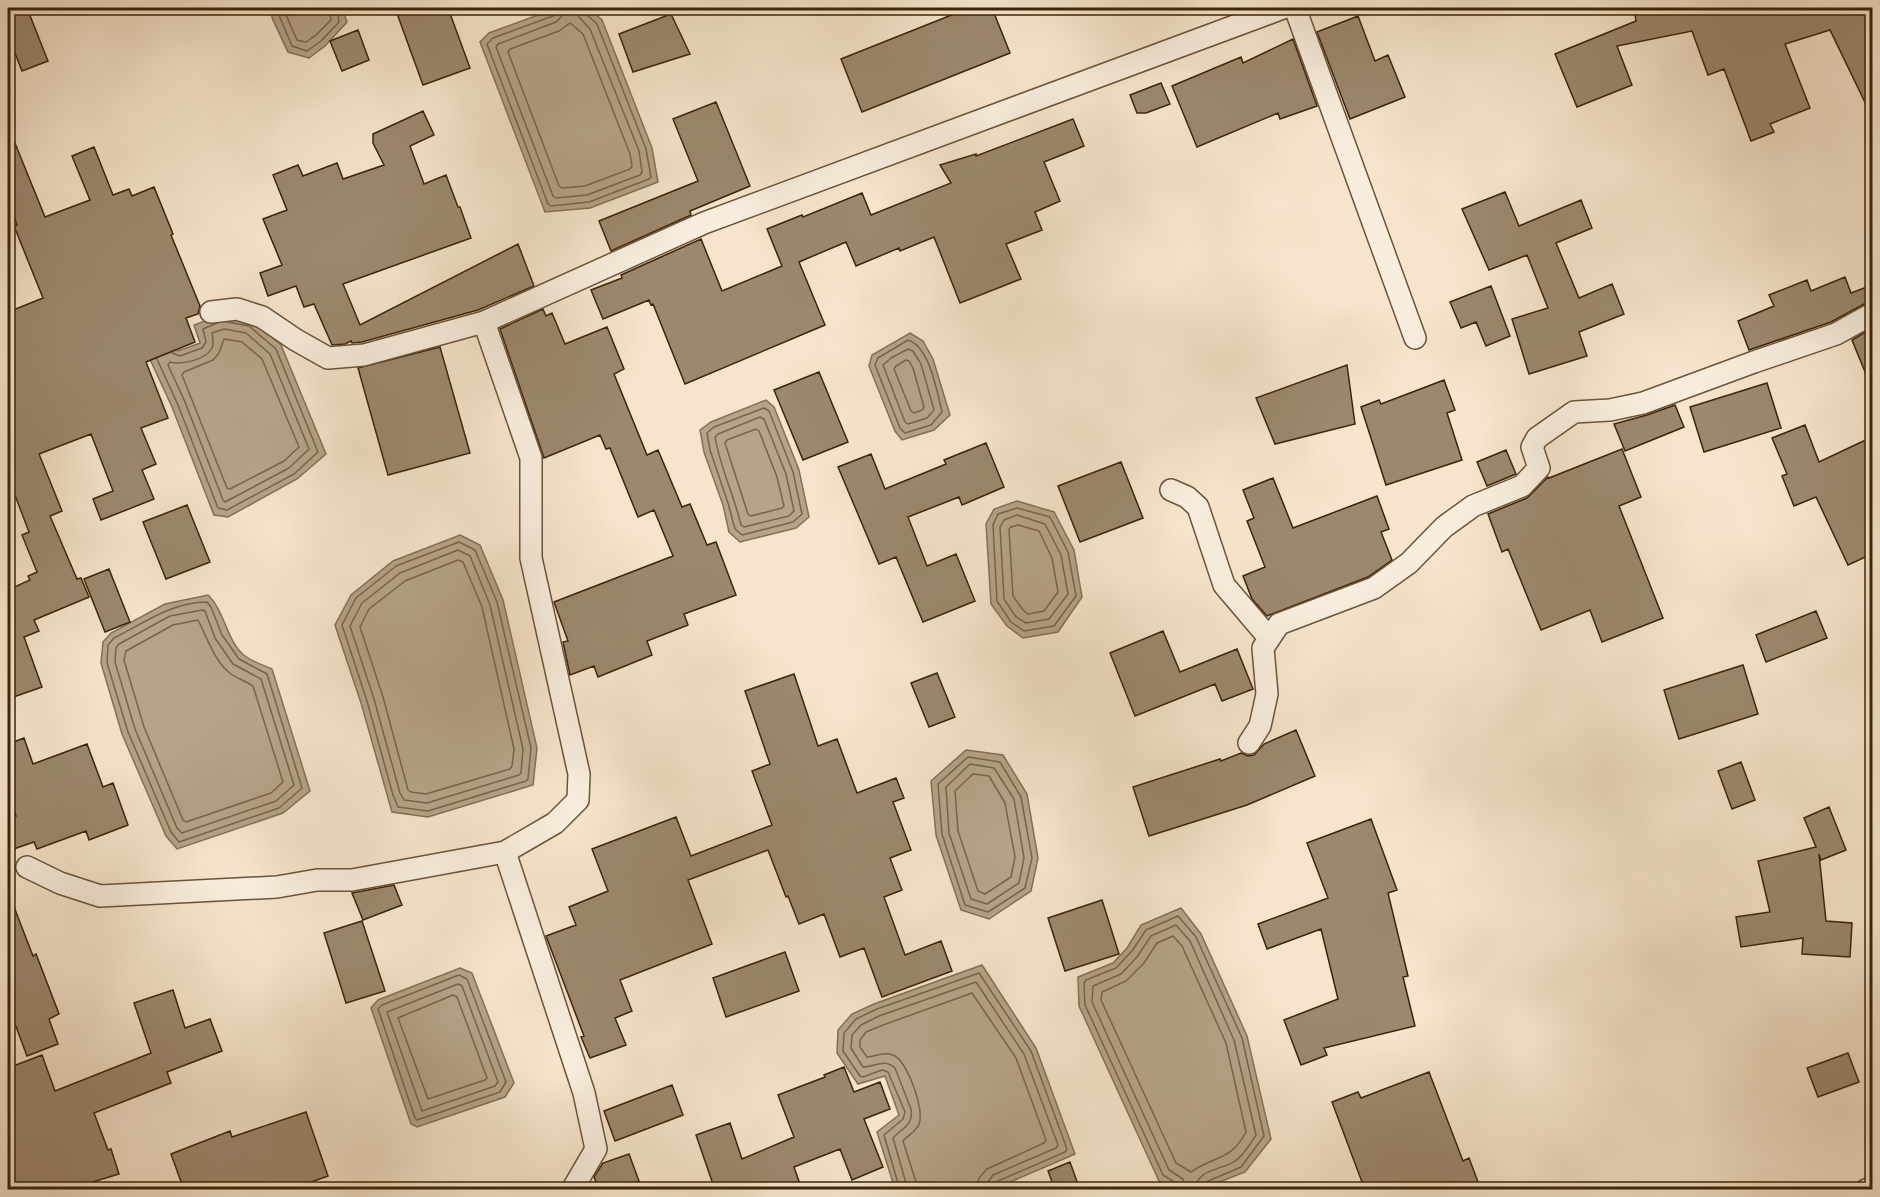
<svg xmlns="http://www.w3.org/2000/svg" width="1880" height="1197" font-family="'IM FELL English',serif">
  <style>
    .water { fill: #b6a389; stroke: #857055; stroke-width: 1.5 }
    .lines { fill: none; stroke-linecap: round; stroke-linejoin: round }
    .shore { stroke: #786448; stroke-width: 1.5 }
    .building { fill: #9c886e; stroke: #3b2408; stroke-width: 1.5 }
    .street-casing { stroke: #6a5439; stroke-width: 24 }
    .street { stroke: #f9eede; stroke-width: 21 }
  </style>
  <rect width="100%" height="100%" fill="#f6e5cc"/>
  <filter id="stains"><feTurbulence type="fractalNoise" baseFrequency=".00333" numOctaves="4"/><feColorMatrix values="0 0 0 0 .2 0 0 0 0 .09 0 0 0 0 .02 0 0 0 .5 -.17"/></filter>
  <radialGradient id="worn" r=".72"><stop offset=".6" stop-color="#630" stop-opacity="0"/><stop offset="1" stop-color="#630" stop-opacity=".3"/></radialGradient>
  <path class="water" d="M269,8H342L347,22L325,46L309,58L288,52L273,20Z
    M557,8H588L602,20L652,148L658,182L590,208L545,212L480,42L489,33Z
    M222,315L252,320L281,345L326,454L297,479L228,517L214,515L172,407L148,355L169,334L178,351L200,343L194,325Z
    M910,333L923,341L933,359L950,415L934,430L902,440L895,431L869,366L872,355Z
    M766,400L774,407L799,470L809,517L796,528L740,542L729,532L723,505L704,452L700,430L711,422Z
    M1017,501L1054,512L1074,550L1082,597L1058,632L1023,638L1007,626L991,604L986,524L994,509Z
    M460,535L480,545L503,600L537,748L533,785L428,817L392,812L361,703L335,625L351,595L393,561Z
    M208,595C225,611 227,643 245,656C253,662 263,665 272,669L310,791L283,813L177,849L166,836L122,734L101,663L103,642L111,633L165,604Z
    M966,750L1003,755L1027,794L1038,858L1031,891L989,919L961,910L936,835L931,781Z
    M1181,908L1201,934L1247,1036L1271,1139L1245,1172L1202,1189H1177L1159,1181L1079,1006L1078,977L1113,963L1127,948L1141,925Z
    M982,965L1036,1048L1075,1154L994,1189H895L877,1132L899,1115L885,1076L858,1084L837,1053L838,1030L852,1014L874,1004Z
    M460,968L472,973L514,1083L505,1097L417,1127L411,1124L371,1008L378,1000Z"/>
  <g class="lines">
    <path class="shore" d="M276,8L292,46L307,51L321,41L339,22L337,8
      M283,8L297,40L306,42L316,35L331,20L329,8
      M556,8V12L553,16L493,38L487,44L548,204L551,206L589,202L649,179L651,177L646,149L597,24L586,14L584,8
      M564,8L562,16L556,22L498,44L496,47L553,196L556,198L587,195L640,175L642,172L639,151L590,29L579,17L577,8
      M570,23L583,34L630,154L632,166L630,169L585,186L562,188L559,186L508,52L510,49L559,31Z
      M224,329L246,333L270,354L309,449L289,468L225,502L223,500L185,402L168,365L170,362C181,365 206,360 212,348C214,344 213,338 212,333Z
      M224,339L242,342L262,359L299,447L284,461L230,489L227,488L182,375L184,372L213,360L219,353Z
      M908,340C930,347 937,392 942,412L931,425L905,433L900,428L875,365L878,358Z
      M908,349L913,351L921,364L934,410L927,418L908,424L905,422L883,365L891,358Z
      M172,353L180,356L202,348L206,342L203,329L217,323
      M157,359L178,405L218,508L227,510L294,474L318,452L276,349L249,326L227,322
      M906,360L909,361L913,368L924,407L922,410L914,413L911,411L894,369L896,366Z
      M764,408L769,411L793,472L802,514L793,522L742,535L735,529L728,503L710,450L707,433L714,427Z
      M760,417L764,419L786,474L794,511L789,516L744,527L741,525C734,495 720,467 715,437L718,434Z
      M756,429L759,431L777,477L784,506L782,508L751,516L748,514L725,443L727,440Z
      M1017,508L1050,517L1068,552L1076,596L1054,626L1024,631L1011,622L997,601L993,525L998,514Z
      M1017,515L1045,524L1061,555L1068,594L1049,619L1026,623L1016,617L1004,599L1000,527L1004,520Z
      M1018,525L1039,531L1052,558L1058,592L1044,611L1028,614L1023,610L1013,596L1009,529L1011,527Z
      M459,542L475,550L497,602L531,748L528,779L526,781L428,811L398,807L393,795L367,701L342,625L356,598L396,566Z
      M458,550L470,556L490,605L523,749L521,773L519,775L427,803L404,800L400,793L374,699L350,626L362,603L400,573Z
      M458,560L463,562L482,607L514,749L512,766L510,769L426,794L411,792L408,790L383,697L360,627L369,609L405,581Z
      M207,602L211,607L222,635L239,659L267,674L302,788L279,808L179,842L171,832L128,732L107,663L108,645L114,638C144,623 172,602 207,602Z
      M202,610L205,611L215,638L233,664L261,679L294,785L276,801L182,833L177,828L135,729L115,662L116,648L119,644L170,616Z
      M198,620C207,637 215,663 231,674C238,679 246,681 253,686L283,782L271,793L186,822L183,820L144,727L124,660L126,651L173,625Z
      M968,757L1000,762L1021,797L1032,858L1025,888L988,912L965,905L942,834L938,784Z
      M970,764L994,768L1014,799L1024,858L1019,883L987,904L971,899L949,833L946,787Z
      M973,774L989,776L1005,803L1015,857L1011,877L985,894L978,891L958,831L955,791Z
      M1173,936L1182,946L1226,1043L1246,1132C1231,1161 1213,1156 1191,1172L1176,1163L1101,1000L1102,992L1126,981L1144,963L1157,943Z
      M459,975L467,979L506,1082L500,1092L417,1120L415,1118L378,1009L382,1005Z
      M458,984L462,986L498,1082L495,1086L422,1111L387,1012Z
      M453,995L457,997L487,1078L485,1080L428,1099L398,1018Z
      M900,1190L884,1135L903,1119L905,1112L888,1072L882,1070L863,1077L860,1076L843,1051L844,1033L856,1019L877,1009L979,973L1031,1051L1067,1149L1065,1152L998,1181L994,1185V1190
      M908,1190L893,1138C902,1128 914,1125 911,1109L895,1068C884,1058 875,1067 863,1067L851,1048L852,1035L861,1025L879,1016L976,982L1024,1054L1058,1145L1056,1148L993,1175L988,1182L986,1190
      M917,1190L916,1182L903,1141C908,1135 916,1132 919,1124C925,1111 908,1063 895,1056C885,1051 877,1056 867,1057L860,1047V1040L866,1032L883,1025L972,993L1016,1058L1046,1140L1044,1143L987,1169L979,1178L977,1190
      M1178,1190L1176,1183L1163,1175L1085,1005L1084,983L1086,980L1116,968L1132,951L1146,930L1178,916L1196,937L1242,1038L1264,1136L1241,1167L1206,1182L1203,1185L1202,1190
      M1186,1190L1183,1179L1169,1170L1092,1002L1093,986L1121,974L1137,957L1151,936L1176,925L1190,941L1234,1040L1256,1135C1251,1143 1243,1156 1235,1161C1222,1170 1196,1169 1195,1190"/>
  </g>
  <path class="building" d="M8,8H27L48,61L22,71L15,53L8,56Z
    M395,8H448L470,68L423,85Z
    M969,8H992L1010,53L862,112L841,59Z
    M1634,8H1872V117L1830,30L1785,44L1810,108L1770,124L1774,132L1751,141L1724,69L1708,75L1692,31L1617,46L1632,85L1577,107L1555,54L1636,21Z
    M671,14L690,54L633,72L619,34Z
    M1358,16L1375,61L1388,55L1405,97L1350,119L1317,32Z
    M358,30L369,60L342,71L330,41Z
    M1293,39L1317,106L1280,119L1278,113L1197,147L1172,86L1241,57L1243,63Z
    M1161,83L1170,104L1146,113H1137L1130,95Z
    M716,102L750,186L690,211L691,215L611,251L599,221L698,181L673,119Z
    M423,111L434,135L410,146L424,184L446,175L458,207H460L471,238L343,284L360,325L518,244L534,286L478,310L362,342L352,343L351,341L345,344L332,345L314,304L304,307L296,286L268,296L260,273L282,265L263,219L287,210L273,175L298,165L303,176L337,163L343,179L384,165L373,143V134Z
    M1073,119L1084,146L1044,162L1060,201L1035,212L1042,230L1006,244L1021,279L960,303L934,237L900,251L899,248L856,266L846,242L799,262L825,325L685,384L653,304L651,305L649,300L603,319L591,290L622,278L621,275L701,239L722,291L782,266L767,229L802,215L803,217L862,193L871,215L951,183L940,165L976,154V156Z
    M8,126L45,217L90,200L72,156L94,147L113,195L129,189L132,196L154,187L173,234L171,235L200,306L198,314L186,318L195,342L146,362L168,418L141,428L156,464L142,470L154,499L101,520L93,499L113,491L91,434L39,454L62,511L50,516L77,579L81,578L89,597L34,620L39,631L24,637L42,687L8,699V590L30,580L28,576L37,572L22,535L29,532L13,490L8,492V312L43,298L14,226L17,225L8,200Z
    M1505,192L1519,226L1581,200L1592,228L1556,243L1579,298L1612,284L1624,314L1579,332L1587,356L1529,374L1512,319L1548,308L1527,255L1489,270L1462,209Z
    M1845,277L1851,293L1872,285V301L1866,303L1831,322L1749,350L1738,321L1774,306L1769,295L1807,280L1811,291Z
    M1491,286L1510,336L1486,346L1476,322L1461,328L1450,302Z
    M543,309L546,316L552,313L565,344L607,327L624,369L614,374L647,455L658,450L682,507L690,504L707,545L716,542L736,595L684,614L688,625L647,641L652,655L598,677L594,666L570,675L563,642L568,641L554,602L673,556L654,510L638,517L610,448L606,449L600,435L544,458L500,329Z
    M1872,328V389L1852,340Z
    M440,347L470,453L388,475L358,368Z
    M1347,365L1355,424L1275,444L1256,398Z
    M819,372L848,442L803,460L774,390Z
    M1444,380L1455,410L1447,413L1462,460L1386,485L1361,407L1379,400L1381,404Z
    M1767,383L1781,428L1704,452L1690,407Z
    M1675,405L1684,427L1625,451L1614,424L1647,415Z
    M1805,425L1819,462L1872,437V554L1848,565L1816,497L1794,506L1782,476L1787,474L1772,438Z
    M986,443L1004,487L962,505L959,497L908,517L927,566L956,554L975,601L923,622L896,557L879,564L838,467L871,454L885,489L946,464L944,460Z
    M1622,449L1641,497L1619,506L1663,618L1602,642L1590,610L1541,630L1508,549L1502,552L1488,514L1527,498L1548,477L1549,478Z
    M1506,450L1516,474L1487,486L1477,462Z
    M1121,462L1143,518L1080,542L1058,486Z
    M1273,478L1293,528L1377,496L1389,529L1381,532L1392,560L1368,577L1267,616L1252,599L1243,576L1265,567L1247,521L1254,518L1243,490Z
    M187,505L210,562L166,579L143,522Z
    M109,569L130,622L105,632L84,579Z
    M1816,611L1827,638L1766,662L1756,635Z
    M1163,631L1180,672L1237,649L1253,689L1222,701L1215,684L1135,716L1110,653Z
    M1743,665L1758,714L1679,739L1664,690Z
    M937,673L955,717L929,727L911,683Z
    M794,674L818,746L837,739L857,793L896,778L904,798L893,802L911,850L890,858L902,890L884,897L905,955L941,941L952,971L882,997L864,948L840,957L824,914L799,924L788,896L786,897L768,850L688,880L712,944L620,980L632,1011L615,1018L626,1045L590,1058L581,1037L584,1036L546,936L576,925L569,907L608,891L592,849L676,817L691,856L772,825L752,771L770,764L745,691Z
    M1296,730L1315,776L1247,805L1149,836L1133,787L1220,759L1221,761L1241,753L1248,756L1254,755L1264,744Z
    M24,738L33,764L87,744L103,787L113,783L128,825L89,840L86,831L37,849L34,842L8,851V819L16,816L8,793V744Z
    M1741,762L1755,800L1732,809L1718,771Z
    M1829,807L1846,850L1821,860L1819,854L1826,921L1852,923L1850,957L1802,954L1803,938L1741,947L1736,917L1770,912L1758,861L1816,847L1804,818Z
    M1371,819L1397,890L1388,893L1408,976L1403,977L1415,1026L1324,1048L1327,1055L1301,1065L1284,1020L1338,999L1321,929L1267,949L1258,924L1328,898L1307,843Z
    M394,885L402,905L363,920L352,893Z
    M8,894H9L33,956L36,954L59,1014L49,1019L58,1044L27,1056L8,1005Z
    M1102,900L1119,954L1065,971L1048,918Z
    M362,921L385,991L346,1003L324,933Z
    M785,952L799,991L726,1017L713,978Z
    M173,990L185,1028L210,1019L222,1051L167,1072L171,1083L94,1113L108,1150L111,1149L119,1174L66,1190H8V1068L42,1055L55,1091L151,1053L134,1003Z
    M1848,1053L1859,1082L1818,1097L1807,1068Z
    M844,1067L854,1092L880,1082L890,1109L864,1119L883,1167L852,1180L840,1149L794,1167L802,1190H715L696,1135L730,1123L742,1159L794,1137L778,1095L825,1077L824,1075Z
    M1429,1072L1463,1161L1469,1158L1481,1190H1365L1332,1102L1358,1092L1361,1098Z
    M672,1085L683,1115L615,1141L604,1111Z
    M306,1112L328,1176L289,1190H184L171,1154L230,1131L232,1137Z
    M629,1154L639,1181L613,1190H599L594,1177L603,1163Z
    M1070,1162L1080,1190H1055L1048,1171Z"/>
  <g class="lines">
    <g class="street-casing">
      <path id="street" d="M1295,8L1415,338
        M211,312L237,309L262,317L296,340L328,358L364,355L484,322
        M1171,490L1187,497L1198,507L1224,585L1269,638
        M1249,743L1260,726L1267,694L1263,648L1279,624L1374,588L1409,563L1444,527L1473,506L1522,486L1539,468L1532,447L1537,438L1574,412L1610,410L1643,403L1754,362L1836,334L1872,314
        M505,852L584,1093L596,1149L572,1190
        M27,867L60,883L100,896L277,887L317,880H352L505,852L555,823L578,800L579,774L531,558V458L484,322L704,223L1283,8
        M1866,1190L1872,1188"/>
    </g>
    <use href="#street" class="street"/>
  </g>
  <rect width="1880" height="1197" fill="none" stroke="#f6e5cc" stroke-width="30"/>
  <rect x="9" y="9" width="1862" height="1179" fill="none" stroke="#3b2408" stroke-width="3"/>
  <rect x="15" y="15" width="1850" height="1167" fill="none" stroke="#3b2408" stroke-width="1.5"/>
  <rect width="100%" height="100%" filter="url(#stains)"/>
  <rect width="100%" height="100%" fill="url(#worn)"/>
</svg>
